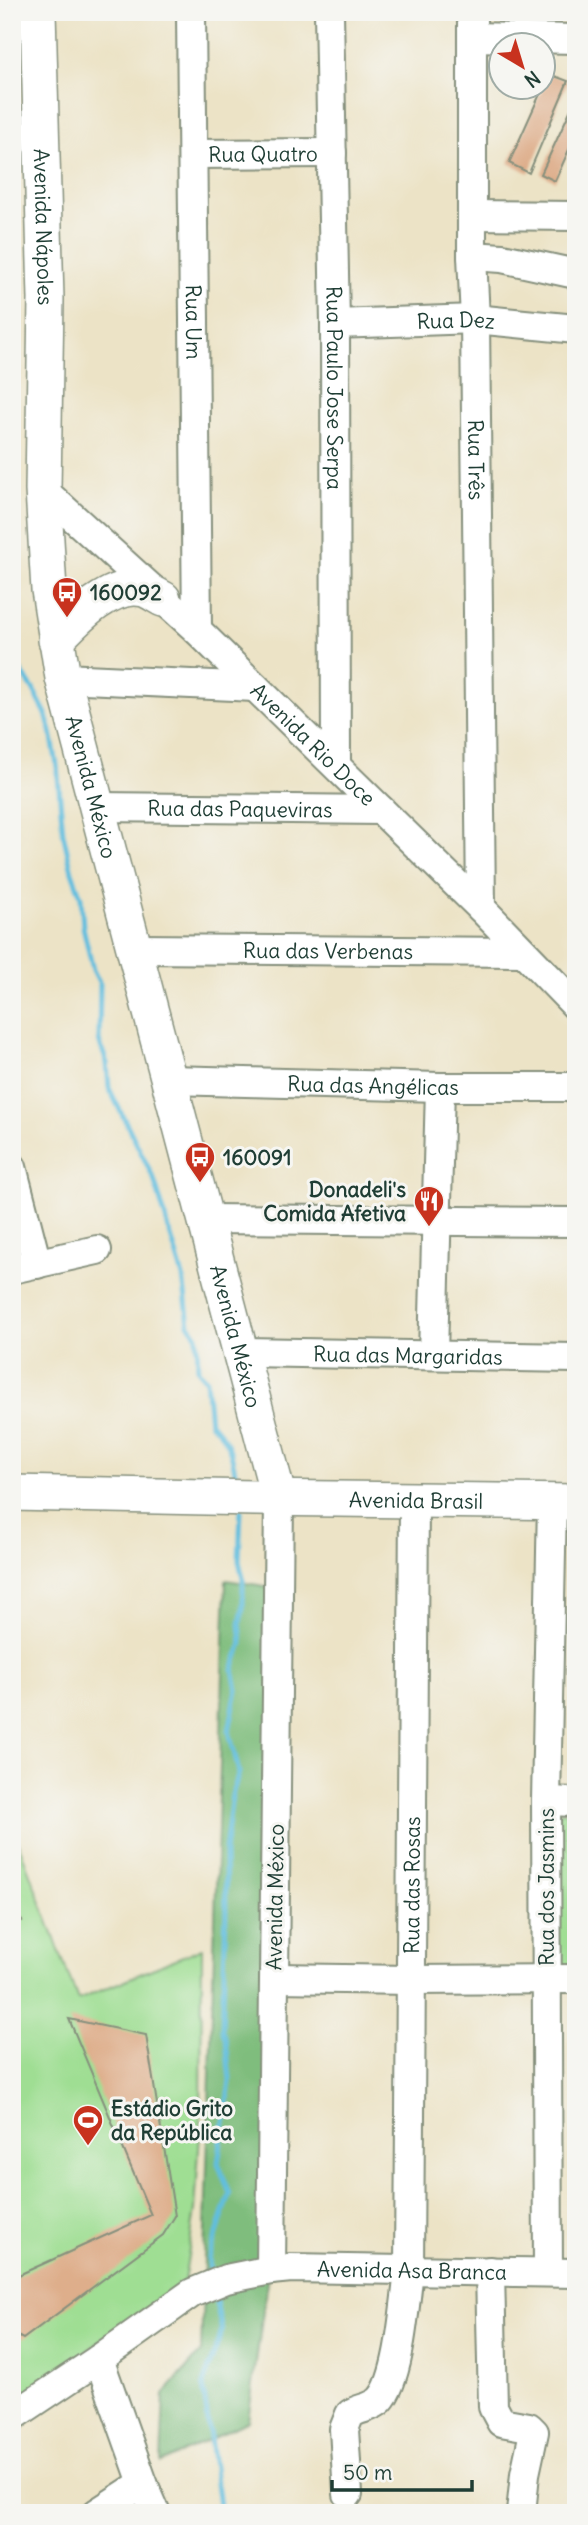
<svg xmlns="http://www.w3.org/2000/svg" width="588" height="2525" font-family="Delius,sans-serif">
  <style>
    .green { fill: #9fde93; stroke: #5f8e64; stroke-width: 2 }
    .forest { fill: #7fbd7d; stroke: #4f7d58; stroke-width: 2 }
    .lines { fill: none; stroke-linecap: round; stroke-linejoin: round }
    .stream { stroke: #60bede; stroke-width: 5 }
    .building { fill: #deae8b }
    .minor-casing { stroke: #86907d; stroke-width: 32 }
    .major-casing { stroke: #86907d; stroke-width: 38 }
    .minor { stroke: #fff; stroke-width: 28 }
    .major { stroke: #fff; stroke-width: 35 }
    .labels { text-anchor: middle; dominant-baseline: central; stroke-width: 6; stroke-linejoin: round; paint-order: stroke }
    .street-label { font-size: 21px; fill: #1f3d34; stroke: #f6f6f2 }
    .poi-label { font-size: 21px; font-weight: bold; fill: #1f3d34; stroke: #f6f6f2; text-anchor: start }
  </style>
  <rect width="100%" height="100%" fill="#f6f6f2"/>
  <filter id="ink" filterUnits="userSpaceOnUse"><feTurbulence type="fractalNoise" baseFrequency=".0143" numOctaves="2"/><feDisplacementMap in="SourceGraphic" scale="14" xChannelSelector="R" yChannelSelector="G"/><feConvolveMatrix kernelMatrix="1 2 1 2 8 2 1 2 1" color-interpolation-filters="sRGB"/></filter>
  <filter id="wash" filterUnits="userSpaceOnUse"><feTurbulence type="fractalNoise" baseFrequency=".00686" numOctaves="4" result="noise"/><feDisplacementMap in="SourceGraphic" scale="28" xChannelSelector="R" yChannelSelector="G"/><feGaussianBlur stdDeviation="1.57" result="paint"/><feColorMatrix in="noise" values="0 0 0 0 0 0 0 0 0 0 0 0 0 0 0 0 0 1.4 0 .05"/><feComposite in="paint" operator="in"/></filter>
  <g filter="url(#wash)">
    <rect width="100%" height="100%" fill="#ece3c6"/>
    <path class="green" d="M552,1812H576V1983H549Z
      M12,1826L78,2000L202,1948L201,2119L195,2210L184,2282L12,2403Z"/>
    <path class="forest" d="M226,1580L278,1588L267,2282L248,2421L161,2463L164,2394L201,2352Z"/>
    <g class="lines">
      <path class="stream" d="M12,658L33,689L46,714L51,732L57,765L63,833L72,872L81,897L83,927L93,970L100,984L99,1041L107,1063L109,1088L154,1179L183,1277L189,1325L197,1336L198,1370L206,1380L210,1423C231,1439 234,1462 237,1486
        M210,2277L209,2258L230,2194L218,2163L230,2081L226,2039L222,2031L226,1912L225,1851L232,1795L239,1772L229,1731L237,1689L233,1670L242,1643L240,1624L243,1608V1578L239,1561L241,1510
        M214,2293L222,2331L203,2385L220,2513"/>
    </g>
    <g id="blocks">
      <path class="building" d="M549,74L568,81L529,173L509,163Z
        M576,98V134L555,181L541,174Z
        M12,1909L22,1921L12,1926Z
        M69,2019L146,2035L175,2216L163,2235L23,2339L12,2333V2278L151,2215Z"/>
    </g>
  </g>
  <g filter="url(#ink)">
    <use href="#blocks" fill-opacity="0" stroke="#86907d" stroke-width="2"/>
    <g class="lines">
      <g class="minor-casing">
        <g id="minor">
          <path id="s1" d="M191,12L197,630"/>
          <path id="s2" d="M329,12L335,324L336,765"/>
          <path id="s3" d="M472,12V256L475,319L481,908"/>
          <path d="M472,37L576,39"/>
          <path id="s4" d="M193,154L332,153"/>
          <path d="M473,215L576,216"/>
          <path d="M472,256L502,258L576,274"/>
          <path id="s5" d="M335,324L475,319L576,329"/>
          <path id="s6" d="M43,490L197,630L481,908L576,1006"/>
          <path d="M63,678L255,687"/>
          <path id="s7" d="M98,807L381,810"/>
          <path id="s8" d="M136,949L521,952"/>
          <path id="s9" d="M170,1080L440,1087H576"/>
          <path d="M12,1167L37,1264"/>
          <path d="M206,1219L576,1222"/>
          <path d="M12,1269L97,1250"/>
          <path id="s10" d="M240,1352L576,1358"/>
          <path d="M433,1355L440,1087"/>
          <path id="s11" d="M279,1499L271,2270L291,2268L576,2273"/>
          <path d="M546,1801L576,1802"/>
          <path d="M275,1978L411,1980L576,1979"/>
          <path d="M490,2271L493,2407L501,2422L529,2427L534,2432L525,2474L521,2513"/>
          <path d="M548,2272L546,1801L552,1502"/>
          <path d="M99,2359L192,2293L226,2279L271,2270"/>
          <path d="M12,2417L99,2359L143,2483L156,2513"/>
          <path id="s12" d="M348,2494L344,2429L350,2414C359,2408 372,2408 380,2400C400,2379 405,2301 409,2271L414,1500"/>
          <path d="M97,2513L143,2483"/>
        </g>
      </g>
      <g class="major-casing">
        <g id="major">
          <path id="s13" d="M38,12L46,299L43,490L49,590L63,678L279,1499"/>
          <path d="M56,640C76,619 111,581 144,589C150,591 157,596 163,599"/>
          <path id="s14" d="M12,1493L255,1498L576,1502"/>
        </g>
      </g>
      <use href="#minor" class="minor"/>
      <use href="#major" class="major"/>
    </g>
  </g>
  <defs>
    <g id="bus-pin" transform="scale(1.575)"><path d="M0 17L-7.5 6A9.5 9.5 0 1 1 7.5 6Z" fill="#c8321e" stroke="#f6f6f2"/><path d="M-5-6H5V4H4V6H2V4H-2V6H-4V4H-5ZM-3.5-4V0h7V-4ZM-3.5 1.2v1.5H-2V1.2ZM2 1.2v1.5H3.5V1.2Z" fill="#fff"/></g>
    <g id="restaurant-pin" transform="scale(1.575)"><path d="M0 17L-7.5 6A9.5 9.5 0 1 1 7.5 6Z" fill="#c8321e" stroke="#f6f6f2"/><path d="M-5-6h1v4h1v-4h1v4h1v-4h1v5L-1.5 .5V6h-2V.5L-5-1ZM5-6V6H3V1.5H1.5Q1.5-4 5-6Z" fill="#fff"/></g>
    <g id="stadium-pin" transform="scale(1.575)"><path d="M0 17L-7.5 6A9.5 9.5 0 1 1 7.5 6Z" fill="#c8321e" stroke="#f6f6f2"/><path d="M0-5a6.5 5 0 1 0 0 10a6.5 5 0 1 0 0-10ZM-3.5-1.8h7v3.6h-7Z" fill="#fff"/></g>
  </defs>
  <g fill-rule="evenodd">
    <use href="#bus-pin" x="67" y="592"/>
    <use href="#bus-pin" x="200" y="1157"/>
    <use href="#restaurant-pin" x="429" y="1201"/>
    <use href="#stadium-pin" x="88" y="2120"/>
  </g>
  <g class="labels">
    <g class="street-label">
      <text stroke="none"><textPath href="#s4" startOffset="70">Rua Quatro</textPath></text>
      <text stroke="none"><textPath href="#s13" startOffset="215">Avenida Nápoles</textPath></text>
      <text stroke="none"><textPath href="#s1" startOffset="310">Rua Um</textPath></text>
      <text stroke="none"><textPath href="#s5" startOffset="121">Rua Dez</textPath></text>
      <text stroke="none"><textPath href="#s2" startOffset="376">Rua Paulo Jose Serpa</textPath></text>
      <text stroke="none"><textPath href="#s3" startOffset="448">Rua Três</textPath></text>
      <text stroke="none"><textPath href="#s6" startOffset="371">Avenida Rio Doce</textPath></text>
      <text stroke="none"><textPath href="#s13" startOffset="780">Avenida México</textPath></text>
      <text stroke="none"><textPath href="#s7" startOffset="142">Rua das Paqueviras</textPath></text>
      <text stroke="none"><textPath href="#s8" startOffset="192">Rua das Verbenas</textPath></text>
      <text stroke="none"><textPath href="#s9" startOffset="203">Rua das Angélicas</textPath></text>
      <text stroke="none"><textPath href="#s13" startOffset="1348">Avenida México</textPath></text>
      <text stroke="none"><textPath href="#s10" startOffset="168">Rua das Margaridas</textPath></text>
      <text stroke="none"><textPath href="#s14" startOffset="404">Avenida Brasil</textPath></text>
      <text stroke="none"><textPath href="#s12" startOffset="634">Rua das Rosas</textPath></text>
      <text transform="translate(546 1887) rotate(-90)">Rua dos Jasmins</text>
      <text transform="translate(275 1897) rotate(-89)">Avenida México</text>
      <text stroke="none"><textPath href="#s11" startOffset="912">Avenida Asa Branca</textPath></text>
    </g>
    <g class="poi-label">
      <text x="90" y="592">160092</text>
      <text x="223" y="1157">160091</text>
      <text x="406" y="1189" text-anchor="end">Donadeli's<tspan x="406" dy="24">Comida Afetiva</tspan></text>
      <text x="111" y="2108">Estádio Grito<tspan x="111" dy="24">da República</tspan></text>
    </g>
  </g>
  <rect width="588" height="2525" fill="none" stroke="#f6f6f2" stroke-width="42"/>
  <g transform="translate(522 66) rotate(142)"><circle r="33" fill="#f6f6f2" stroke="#a0aca6" stroke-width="2"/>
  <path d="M0-5L12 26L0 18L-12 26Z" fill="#c8321e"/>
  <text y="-10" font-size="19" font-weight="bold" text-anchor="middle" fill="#1f3d34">N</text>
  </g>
  <path d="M332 2480v10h140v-10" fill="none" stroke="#1f3d34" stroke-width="3.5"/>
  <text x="343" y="2480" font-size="21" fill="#1f3d34" stroke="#f6f6f2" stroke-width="5" paint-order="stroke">50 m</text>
</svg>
